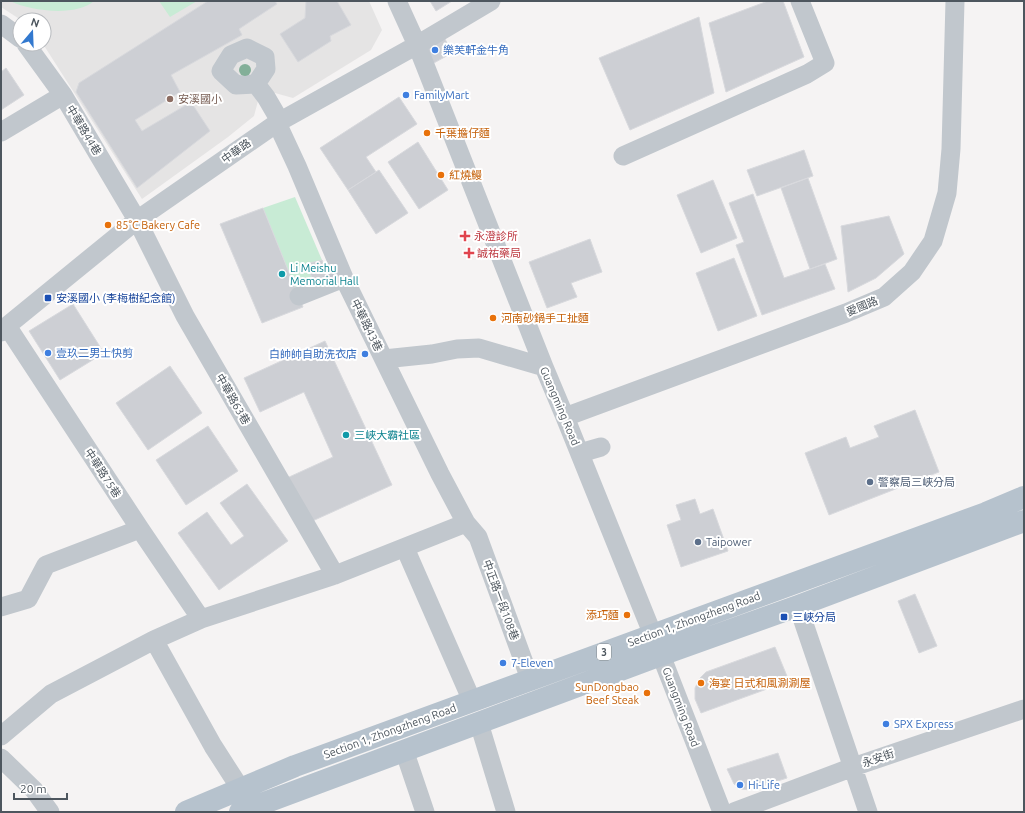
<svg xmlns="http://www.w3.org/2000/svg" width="1025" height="813" font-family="Ubuntu,'Noto Sans TC',sans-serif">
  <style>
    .education { fill: #e5e4e4 }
    .green { fill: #c8ebd5 }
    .building { fill: #cdcfd4; stroke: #d8d9dd }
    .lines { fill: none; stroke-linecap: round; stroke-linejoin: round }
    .minor { stroke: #c1c7cd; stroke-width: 19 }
    .major { stroke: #b6c2cd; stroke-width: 22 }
    .tree { fill: #83af98 }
    .shop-dot { fill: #3f7fe0; stroke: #fff; stroke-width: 1.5 }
    .education-dot { fill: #8d6e63; stroke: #fff; stroke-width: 1.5 }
    .food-dot { fill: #e8710a; stroke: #fff; stroke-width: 1.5 }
    .health-dot { fill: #e0444e; stroke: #fff; stroke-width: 1.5 }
    .culture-dot { fill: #0f9aa8; stroke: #fff; stroke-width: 1.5 }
    .transit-dot { fill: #1a4fb4; stroke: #fff; stroke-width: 1.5 }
    .service-dot { fill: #5c6f8a; stroke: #fff; stroke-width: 1.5 }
    .labels { text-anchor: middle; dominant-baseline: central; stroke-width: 4; stroke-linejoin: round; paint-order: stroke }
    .shield { fill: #fff; stroke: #82898e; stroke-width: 1 }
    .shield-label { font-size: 10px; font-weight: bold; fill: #4d565e }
    .shop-label { font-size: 11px; fill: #366cbe; stroke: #fff; text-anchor: start }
    .education-label { font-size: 11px; fill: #785e54; stroke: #fff; text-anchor: start }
    .street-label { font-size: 11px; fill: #4d565e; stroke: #fff }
    .food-label { font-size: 11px; fill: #c56008; stroke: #fff; text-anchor: start }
    .health-label { font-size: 11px; fill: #be3a42; stroke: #fff; text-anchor: start }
    .culture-label { font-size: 11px; fill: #0d838f; stroke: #fff; text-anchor: start }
    .transit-label { font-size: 11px; fill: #164399; stroke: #fff; text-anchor: start }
    .service-label { font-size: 11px; fill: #4e5e75; stroke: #fff; text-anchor: start }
  </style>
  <rect width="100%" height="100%" fill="#f5f3f3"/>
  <path class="education" d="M1,1H369L382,30L371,50L293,98L275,93L258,101L254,116L228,137L142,199L43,44L44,20H21L1,7Z"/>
  <path class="green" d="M10,1H94C76,17 30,11 10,1Z
    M159,1H197L170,17Z
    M295,197L322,260L306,264L313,280L295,287L263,208Z"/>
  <path class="building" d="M208,1H275L277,4L239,29L242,35L171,75L180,92L135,120L142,131L191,102L210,131L137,188L76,92L79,83Z
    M306,1H337L351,25L330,36L331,41L298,62L280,34L305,18Z
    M430,1H452L436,11Z
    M768,1H783L804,57L726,92L709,23Z
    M699,17L714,93L630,130L599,58Z
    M443,35L452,53L432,64L428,52L430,43Z
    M6,68L24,95L1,110V72Z
    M399,97L417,124L366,157L376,172L348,190L320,148Z
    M418,142L448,190L419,209L388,162Z
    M804,150L813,176L757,196L747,170Z
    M379,170L408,213L376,234L348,190Z
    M808,178L837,259L810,269L781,188Z
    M713,180L737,238L701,253L677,195Z
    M753,194L784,278L825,264L835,289L762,315L736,245L744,242L729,203Z
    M263,208L303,307L262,323L220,224Z
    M889,216L904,254L876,278L848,292L841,226Z
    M590,239L602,272L571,283L577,297L547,308L529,262Z
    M734,258L757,316L718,331L696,273Z
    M322,260L329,275L313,280L306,264Z
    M73,304L104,353L60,380L29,331Z
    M325,341L392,485L308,523L287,478L333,457L304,392L260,412L244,378Z
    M170,366L202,413L148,450L116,403Z
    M915,410L939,472L829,515L805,453L846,437L850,448L879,437L874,426Z
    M208,426L238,471L186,505L156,460Z
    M247,484L288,541L219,590L178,533L207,512L231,545L244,536L220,503Z
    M695,499L700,514L713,509L728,551L681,567L667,525L681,520L676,505Z
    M915,594L937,646L919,653L898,601Z
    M775,647L789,681L701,713L695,699V688L700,678L706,672Z
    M778,753L787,778L750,790L741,789L734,784L727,769Z"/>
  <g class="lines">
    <path class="minor" d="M397,1L417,45L544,367L565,417L661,655L722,812
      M1,24L20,38
      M26,44L63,95L137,220L185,316L335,575
      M256,84L266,69L265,57L247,48L231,55L221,71L236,85L256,84L266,97L280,121
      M277,123L297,166L344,278L440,474L466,523L478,537L530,679
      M1,132L63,95
      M623,156L807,74L825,63L800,1
      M299,296L344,278
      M7,326L140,529L201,619
      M1,332L7,326L137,220L277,123L417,45L491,1
      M384,359L432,354L457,349L479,348L544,367
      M565,417L846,313L884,297L912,272L933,241L947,193L951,149L955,1
      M580,453L601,447
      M405,548L472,701
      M798,606L868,812
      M1,607L28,599L46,565L140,529
      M154,640L213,746L240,788
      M479,723L506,812
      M1,736L51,694L154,640L201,619L335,575L466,523
      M404,750L425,812
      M1,758L34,790L50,812
      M734,812L853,767L1024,709"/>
    <path class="major" d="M186,812L295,766L986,513L1024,497
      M240,812L661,655L798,606L1024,521"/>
  </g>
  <circle class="tree" cx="245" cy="70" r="6"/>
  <g class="shop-dot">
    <circle cx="435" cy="50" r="4"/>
    <circle cx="406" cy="95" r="4"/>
    <circle cx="48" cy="353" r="4"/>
    <circle cx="365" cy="354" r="4"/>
    <circle cx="503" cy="663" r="4"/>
    <circle cx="886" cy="724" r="4"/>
    <circle cx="740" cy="785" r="4"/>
  </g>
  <circle class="education-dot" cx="170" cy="99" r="4"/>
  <g class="food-dot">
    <circle cx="427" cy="133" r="4"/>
    <circle cx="441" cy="175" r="4"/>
    <circle cx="108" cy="225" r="4"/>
    <circle cx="493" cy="318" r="4"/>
    <circle cx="627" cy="615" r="4"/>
    <circle cx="701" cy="683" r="4"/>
    <circle cx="647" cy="693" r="4"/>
  </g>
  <g class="health-dot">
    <path d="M463 230h4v4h4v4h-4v4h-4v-4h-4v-4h4z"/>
    <path d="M467 247h4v4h4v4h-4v4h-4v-4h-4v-4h4z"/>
  </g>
  <g class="culture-dot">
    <circle cx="282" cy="274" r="4"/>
    <circle cx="346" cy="435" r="4"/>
  </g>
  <g class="transit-dot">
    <rect x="44" y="294" width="8" height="8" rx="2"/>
    <rect x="780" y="613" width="8" height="8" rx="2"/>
  </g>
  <g class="service-dot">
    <circle cx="870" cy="482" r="4"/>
    <circle cx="698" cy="542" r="4"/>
  </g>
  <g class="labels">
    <rect class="shield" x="597" y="644" width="14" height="16" rx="3"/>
    <g class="shield-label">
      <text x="604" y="652">3</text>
    </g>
    <g class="shop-label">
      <text x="443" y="50">樂芙軒金牛角</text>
      <text x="414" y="95">FamilyMart</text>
      <text x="56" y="353">壹玖二男士快剪</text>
      <text x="357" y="354" text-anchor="end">白帥帥自助洗衣店</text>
      <text x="511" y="663">7-Eleven</text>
      <text x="894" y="724">SPX Express</text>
      <text x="748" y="785">Hi-Life</text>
    </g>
    <g class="education-label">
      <text x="178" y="99">安溪國小</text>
    </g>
    <g class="street-label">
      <text transform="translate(84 130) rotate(59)">中華路44巷</text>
      <text transform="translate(236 151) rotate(-35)">中華路</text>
      <text transform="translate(862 306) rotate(-22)">愛國路</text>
      <text transform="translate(367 325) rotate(64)">中華路43巷</text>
      <text transform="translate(233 399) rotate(60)">中華路63巷</text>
      <text transform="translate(560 406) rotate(67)">Guangming Road</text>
      <text transform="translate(103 473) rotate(57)">中華路75巷</text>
      <text transform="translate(501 600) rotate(70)">中正路一段108巷</text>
      <text transform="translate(694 619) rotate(-20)">Section 1, Zhongzheng Road</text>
      <text transform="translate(681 707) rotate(69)">Guangming Road</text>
      <text transform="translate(390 731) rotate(-20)">Section 1, Zhongzheng Road</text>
      <text transform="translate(878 758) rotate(-19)">永安街</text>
    </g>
    <g class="food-label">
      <text x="435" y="133">千葉擔仔麵</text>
      <text x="449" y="175">紅燒鰻</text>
      <text x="116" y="225">85°C Bakery Cafe</text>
      <text x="501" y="318">河南砂鍋手工扯麵</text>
      <text x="619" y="615" text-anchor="end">添巧麵</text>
      <text x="709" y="683">海宴 日式和風涮涮屋</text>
      <text x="639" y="687" text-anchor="end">SunDongbao<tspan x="639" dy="13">Beef Steak</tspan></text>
    </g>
    <g class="health-label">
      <text x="474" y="236">永澄診所</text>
      <text x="477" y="253">誠祐藥局</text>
    </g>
    <g class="culture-label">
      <text x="290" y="268">Li Meishu<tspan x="290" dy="13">Memorial Hall</tspan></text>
      <text x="354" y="435">三峽大霸社區</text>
    </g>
    <g class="transit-label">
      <text x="56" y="298">安溪國小 (李梅樹紀念館)</text>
      <text x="792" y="617">三峽分局</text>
    </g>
    <g class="service-label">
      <text x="878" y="482">警察局三峽分局</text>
      <text x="706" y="542">Taipower</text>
    </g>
  </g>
  <rect width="1025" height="813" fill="none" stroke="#4d565e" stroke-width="4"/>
  <g transform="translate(32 32) rotate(19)"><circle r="19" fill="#ffffff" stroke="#b8bbbf"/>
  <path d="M0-3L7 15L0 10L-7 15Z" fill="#3379cf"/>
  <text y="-6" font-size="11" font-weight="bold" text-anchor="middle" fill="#4d565e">N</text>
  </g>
  <path d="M14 793v6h53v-6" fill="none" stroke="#4d565e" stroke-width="2"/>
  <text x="20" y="793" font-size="12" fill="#4d565e" stroke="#ffffff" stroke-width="3" paint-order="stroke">20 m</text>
</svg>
